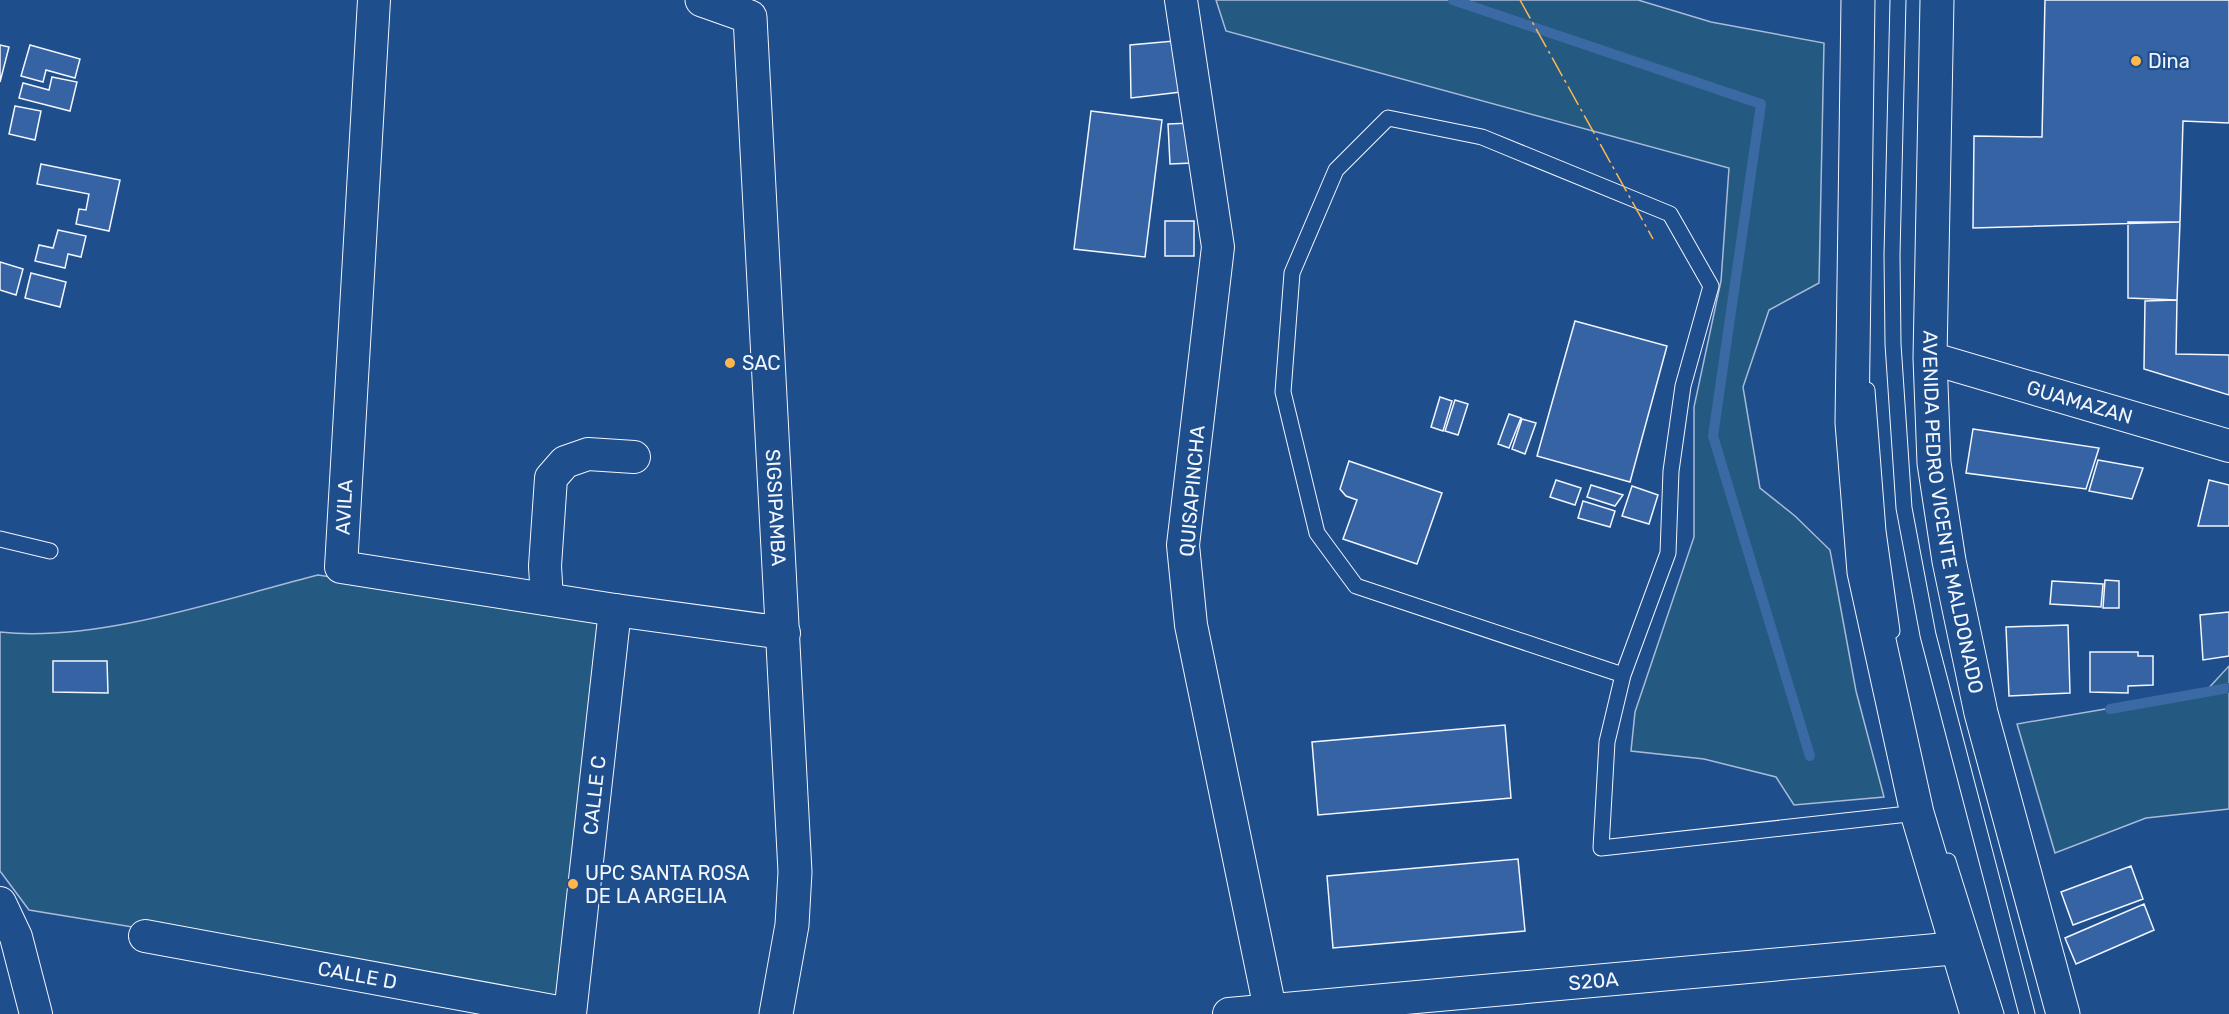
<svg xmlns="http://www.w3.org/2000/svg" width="2229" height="1014" font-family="Rubik,sans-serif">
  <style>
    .green { fill: #245a82; stroke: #a8bbd7; stroke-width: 1.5 }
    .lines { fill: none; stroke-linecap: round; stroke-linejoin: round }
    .stream { stroke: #3b69a3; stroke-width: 10 }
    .building { fill: #3563a3; stroke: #f2f6ff; stroke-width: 1.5 }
    .service-casing { stroke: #f2f6ff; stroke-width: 17 }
    .minor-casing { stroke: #f2f6ff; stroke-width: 34 }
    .tertiary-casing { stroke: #f2f6ff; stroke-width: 35 }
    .primary-casing { stroke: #f2f6ff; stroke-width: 35 }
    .service { stroke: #1f4e8c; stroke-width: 15 }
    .minor { stroke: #1f4e8c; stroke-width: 32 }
    .tertiary { stroke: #1f4e8c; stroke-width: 33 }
    .primary { stroke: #1f4e8c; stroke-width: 33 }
    .power { stroke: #ffb74d; stroke-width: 1.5; stroke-dasharray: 21 4.5 3 4.5; stroke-linecap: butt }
    .poi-dot { fill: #ffb74d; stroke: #1f4e8c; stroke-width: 2 }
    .labels { text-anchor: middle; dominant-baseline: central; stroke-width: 4.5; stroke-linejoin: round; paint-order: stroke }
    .poi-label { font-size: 20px; fill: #f2f6ff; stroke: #1f4e8c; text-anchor: start }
    .street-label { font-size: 20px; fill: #f2f6ff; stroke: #1f4e8c }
  </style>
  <rect width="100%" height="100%" fill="#1f4e8c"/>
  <path class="green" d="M1216,0H1638L1711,22L1824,43L1819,283L1769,310L1743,387L1760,488L1795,516L1830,550L1856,691L1884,797L1794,805L1776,777L1704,759L1631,751L1635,712L1694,537V407L1721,281L1729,168L1226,31Z
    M318,575L605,619L558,997L29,910L0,871V632C97,643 223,599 318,575Z
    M2229,666V809L2146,818L2055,853L2017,724L2205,692Z"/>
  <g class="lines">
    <path class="stream" d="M1453,0L1761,104L1713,436L1810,756
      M2110,709L2229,688"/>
  </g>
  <path class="building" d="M2045,0H2229V123L2183,121L2180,222L1973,228L1974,136L2042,137Z
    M1185,40L1189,91L1131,98L1130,45Z
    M0,45L9,47L0,82Z
    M30,45L80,59L75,78L46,70L43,82L21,76Z
    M52,77L77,82L70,111L19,98L23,83L49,90Z
    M15,106L41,111L35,140L9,134Z
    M1091,111L1162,120L1145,257L1074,249Z
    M1191,123L1192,163L1170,164L1168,124Z
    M41,164L120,180L109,231L76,224L79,209L86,210L89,194L37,184Z
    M1165,221H1194V256H1165Z
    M2128,222H2180L2177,300L2128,298Z
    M58,230L86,236L81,257L68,254L65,268L35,261L39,245L53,248Z
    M0,262L23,269L16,295L0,290Z
    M31,273L66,282L60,307L25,298Z
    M2177,300L2176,354L2229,355V395L2144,369L2145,301Z
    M1575,321L1667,346L1630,482L1537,456Z
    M1440,397L1452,401L1443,431L1431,427Z
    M1455,400L1468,404L1458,435L1445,431Z
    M1509,414L1521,418L1509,448L1498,444Z
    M1522,419L1536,423L1525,454L1512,449Z
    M1973,429L2099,448L2086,489L1966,473Z
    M2098,460L2143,468L2132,499L2089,491Z
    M1349,461L1442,493L1417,564L1343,539L1357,500L1346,496L1340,489Z
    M1556,480L1581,488L1575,505L1550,497Z
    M2209,480L2229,485V526H2198Z
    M1591,485L1623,495L1615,506L1587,497Z
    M1632,486L1658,495L1649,524L1622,516Z
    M1583,501L1615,511L1610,527L1578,518Z
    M2105,580L2119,581V608H2103Z
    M2052,581L2103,584L2101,607L2050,604Z
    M2229,612V656L2203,660L2200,615Z
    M2068,625L2070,693L2009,696L2006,627Z
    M2090,652H2138V656H2153V685L2128,686V693L2090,692Z
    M53,661H107L108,693L53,692Z
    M1505,725L1511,798L1318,815L1312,742Z
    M1518,859L1525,931L1333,948L1327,876Z
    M2131,866L2143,899L2073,925L2061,892Z
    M2144,904L2154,930L2076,964L2065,938Z"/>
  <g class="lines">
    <g class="service-casing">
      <path id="service" d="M1898,0L1892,255L1893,344L1904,508L1928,635L2027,1014
        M1867,390L1878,531L1892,631
        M0,539L50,551
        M1623,675L1356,586L1317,533L1283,392L1292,273L1336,170L1388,118L1482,137L1670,214L1711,286L1683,386L1671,471L1668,553L1623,675L1607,742L1601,848L1917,813
        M1948,861L1996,1014"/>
    </g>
    <g class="minor-casing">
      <g id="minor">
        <path d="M374,0L341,567L615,610L784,633"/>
        <path d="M1181,0L1218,247L1183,545L1191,625L1271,1014"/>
        <path id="s1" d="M1930,358L2229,446"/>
        <path d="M547,599L545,566L551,478L565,462L588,454L634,457"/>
        <path d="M0,903L16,937L36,1014"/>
        <path id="s2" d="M145,936L569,1014"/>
        <path id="s3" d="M570,1014L615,610"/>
        <path id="s4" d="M1229,1014L1958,948"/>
      </g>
    </g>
    <g class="tertiary-casing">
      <g id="tertiary">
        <path id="s5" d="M702,0L750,17L795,872L792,925L776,1014"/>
      </g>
    </g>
    <g class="primary-casing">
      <g id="primary">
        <path d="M1858,0L1852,423L1864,572L1917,813L1977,1014"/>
        <path id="s6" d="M1937,0L1930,358L1934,463L1949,561L1981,713L2063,1014"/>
      </g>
    </g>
    <use href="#service" class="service"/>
    <use href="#minor" class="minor"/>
    <use href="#tertiary" class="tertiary"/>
    <use href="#primary" class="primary"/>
    <path class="power" d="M1520,0L1653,239"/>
  </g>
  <g class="poi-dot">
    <circle cx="2136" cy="61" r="6"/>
    <circle cx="730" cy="363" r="6"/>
    <circle cx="573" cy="884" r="6"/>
  </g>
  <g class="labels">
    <g class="poi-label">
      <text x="2148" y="61">Dina</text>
      <text x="742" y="363">SAC</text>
      <text x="585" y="873">UPC SANTA ROSA<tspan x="585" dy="23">DE LA ARGELIA</tspan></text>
    </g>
    <g class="street-label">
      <text stroke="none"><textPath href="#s1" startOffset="156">GUAMAZAN</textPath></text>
      <text transform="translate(1192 491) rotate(-85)">QUISAPINCHA</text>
      <text transform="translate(344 507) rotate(-87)">AVILA</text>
      <text stroke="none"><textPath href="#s5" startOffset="542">SIGSIPAMBA</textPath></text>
      <text stroke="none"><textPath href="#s6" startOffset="514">AVENIDA PEDRO VICENTE MALDONADO</textPath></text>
      <text stroke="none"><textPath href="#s3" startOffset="220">CALLE C</textPath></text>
      <text stroke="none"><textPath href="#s2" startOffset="216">CALLE D</textPath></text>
      <text stroke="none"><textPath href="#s4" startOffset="366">S20A</textPath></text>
    </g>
  </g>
</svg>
